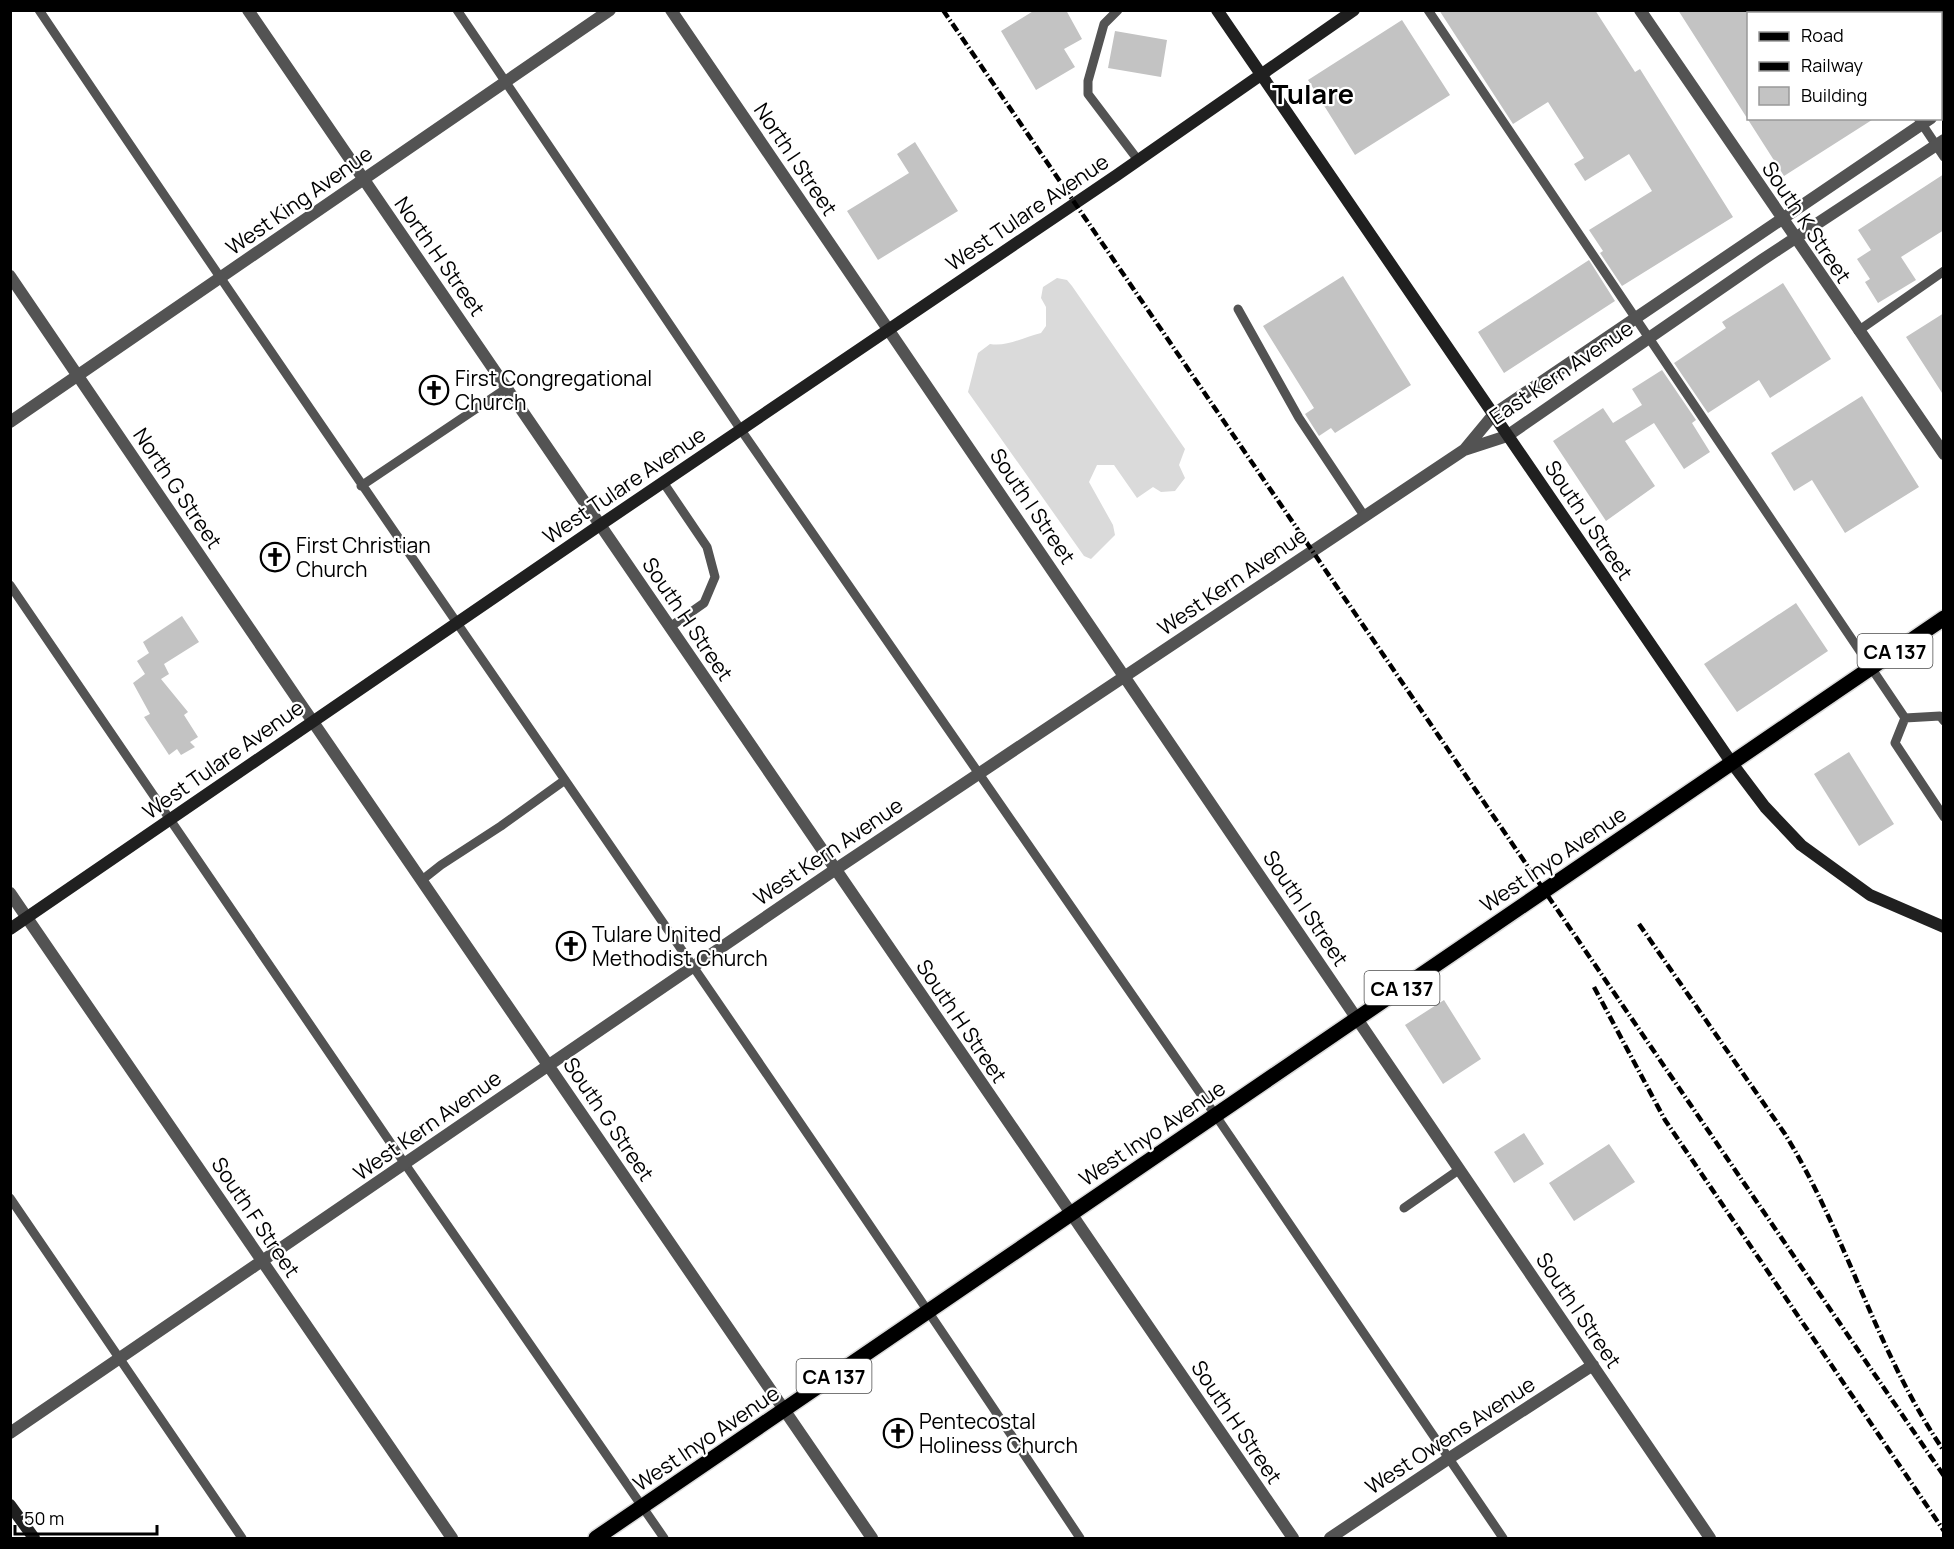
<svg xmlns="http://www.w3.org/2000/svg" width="1954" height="1549" font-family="Manrope,sans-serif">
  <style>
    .grass { fill: #dadada }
    .building { fill: #c3c3c3 }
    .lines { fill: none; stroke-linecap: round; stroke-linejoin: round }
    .primary-casing { stroke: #dbdbdb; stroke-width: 18 }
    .lane { stroke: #535353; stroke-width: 9 }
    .street { stroke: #535353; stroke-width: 12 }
    .secondary { stroke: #202020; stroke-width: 12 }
    .primary { stroke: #000; stroke-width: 15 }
    .rail { stroke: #000; stroke-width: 4.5; stroke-dasharray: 9 3 1.5 3; stroke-linecap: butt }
    .labels { text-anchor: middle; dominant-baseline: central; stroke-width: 4.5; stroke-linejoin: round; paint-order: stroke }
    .shield { fill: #fff; stroke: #4c4c4c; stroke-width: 1.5 }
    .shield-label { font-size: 20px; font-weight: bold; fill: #000 }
    .street-label { font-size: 21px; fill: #000; stroke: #fff }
    .poi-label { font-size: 21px; fill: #000; stroke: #fff; text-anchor: start }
    .district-label { font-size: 27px; font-weight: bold; fill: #000; stroke: #fff }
  </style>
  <rect width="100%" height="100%" fill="#fff"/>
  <path class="grass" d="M1057,278L1067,280L1072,286L1185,449L1179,465L1185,478L1175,491L1161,492L1153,487L1137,498L1114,465H1097L1089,482L1113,525L1115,535L1091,559L1084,556L968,392L978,353L990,344C1007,347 1024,337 1041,333L1046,326V307L1041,298L1043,287Z"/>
  <path class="building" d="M1035,10H1066L1082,39L1064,49L1075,67L1036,90L1001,31Z
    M1439,10H1595L1635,72L1640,69L1733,217L1622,286L1600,253L1603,251L1589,230L1652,191L1629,154L1585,181L1574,164L1584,158L1548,102L1513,124Z
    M1678,10H1749V118H1875L1784,176Z
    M1402,20L1450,95L1355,155L1308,80Z
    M1115,31L1167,40L1161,77L1108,68Z
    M915,142L958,211L878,260L847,211L909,173L897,154Z
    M1944,174V230L1901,257L1916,280L1878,303L1865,282L1870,279L1857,259L1871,250L1858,230Z
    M1589,260L1615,301L1504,373L1478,332Z
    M1343,276L1411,385L1335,433L1331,428L1319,436L1305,414L1314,408L1263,326Z
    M1783,283L1831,359L1770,398L1759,380L1708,413L1674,363L1726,328L1722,322Z
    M1944,313V396L1906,337Z
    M1662,370L1696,420L1692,423L1710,452L1684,469L1654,423L1625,441L1655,486L1606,521L1553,441L1603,408L1613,423L1642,405L1632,389Z
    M1862,396L1919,487L1845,533L1812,480L1794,491L1771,453Z
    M1796,603L1828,651L1737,712L1704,664Z
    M182,616L199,642L164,664L169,674L161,679L188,712L184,715L198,737L190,742L195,747L181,755L177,749L169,755L144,717L150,714L133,683L145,674L137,661L149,653L143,642Z
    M1849,752L1894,824L1859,846L1814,774Z
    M1444,1000L1481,1059L1443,1084L1405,1025Z
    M1524,1133L1544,1164L1514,1183L1494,1152Z
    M1609,1144L1635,1182L1574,1221L1549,1183Z"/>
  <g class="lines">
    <g class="primary-casing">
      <path id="primary" d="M596,1538L1944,618"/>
    </g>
    <path class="lane" d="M39,10C383,522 739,1025 1080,1538
      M457,10L741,430L1216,1116L1503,1538
      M1118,10L1104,24L1088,81V94L1138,160
      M1428,10L1905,718
      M1846,10L1848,14
      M1899,14L1903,10
      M1918,118L1944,157
      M1238,309L1299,418L1365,517
      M1858,331L1944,271
      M663,482L707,547L715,577L704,603L670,627
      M361,486L507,388
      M10,585L405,1164L664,1538
      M1905,718L1895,743L1944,817
      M1905,718L1940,716L1944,721
      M422,880L441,865L501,826L565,780
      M10,1198L242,1538
      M1404,1208L1460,1169"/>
    <path class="street" d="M248,10L1293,1538
      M671,10L1710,1538
      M1640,10L1944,454
      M1940,112L1944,110
      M10,276L298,700L872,1538
      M10,422L610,10
      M1465,449L1494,414L1931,118
      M10,893L452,1538
      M10,1433L836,869L1464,450L1507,436L1762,260L1944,140
      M1330,1538L1448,1459L1593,1365"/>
    <path class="secondary" d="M1217,10L1731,762L1765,807L1801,845L1870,895L1944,927
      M10,929L600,525L1117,175L1354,10
      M10,1505L34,1538"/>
    <use href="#primary" class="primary"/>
    <path class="rail" d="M943,10L1944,1476
      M1639,924L1785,1134C1847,1235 1876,1352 1944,1451
      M1594,987L1665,1120L1944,1531"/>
  </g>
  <defs>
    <g id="church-ring" transform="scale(1.5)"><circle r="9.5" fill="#fff" stroke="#000" stroke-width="1.5"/><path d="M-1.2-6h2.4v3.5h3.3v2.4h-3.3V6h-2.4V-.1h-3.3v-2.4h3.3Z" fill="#000"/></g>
  </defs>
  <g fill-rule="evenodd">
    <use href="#church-ring" x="434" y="390"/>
    <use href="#church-ring" x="275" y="557"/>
    <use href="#church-ring" x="571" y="946"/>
    <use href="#church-ring" x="898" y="1433"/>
  </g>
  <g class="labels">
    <g class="shield">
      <rect x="1857.5" y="634" width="75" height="34" rx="4.5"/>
      <rect x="1364.5" y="971" width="75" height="34" rx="4.5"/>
      <rect x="796.5" y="1359" width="75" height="34" rx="4.5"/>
    </g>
    <g class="shield-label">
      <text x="1895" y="651">CA 137</text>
      <text x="1402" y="988">CA 137</text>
      <text x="834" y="1376">CA 137</text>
    </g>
    <g class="street-label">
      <text transform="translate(796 159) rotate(56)">North I Street</text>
      <text transform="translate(299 200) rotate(-35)">West King Avenue</text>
      <text transform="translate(1027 212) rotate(-34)">West Tulare Avenue</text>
      <text transform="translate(1807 222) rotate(56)">South K Street</text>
      <text transform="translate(440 256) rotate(55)">North H Street</text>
      <text transform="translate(1561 372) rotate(-34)">East Kern Avenue</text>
      <text transform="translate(624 485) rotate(-34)">West Tulare Avenue</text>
      <text transform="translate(178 488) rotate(56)">North G Street</text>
      <text transform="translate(1033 506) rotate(56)">South I Street</text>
      <text transform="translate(1589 520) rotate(56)">South J Street</text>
      <text transform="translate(1232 581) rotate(-34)">West Kern Avenue</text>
      <text transform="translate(688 619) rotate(56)">South H Street</text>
      <text transform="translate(223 759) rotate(-35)">West Tulare Avenue</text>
      <text transform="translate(828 851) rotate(-34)">West Kern Avenue</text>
      <text transform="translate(1553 859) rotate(-34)">West Inyo Avenue</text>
      <text transform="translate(1306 908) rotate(56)">South I Street</text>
      <text transform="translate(962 1021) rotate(56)">South H Street</text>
      <text transform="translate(609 1119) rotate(56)">South G Street</text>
      <text transform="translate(427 1125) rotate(-35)">West Kern Avenue</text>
      <text transform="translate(1152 1133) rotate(-34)">West Inyo Avenue</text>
      <text transform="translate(256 1217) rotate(56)">South F Street</text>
      <text transform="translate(1579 1310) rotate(56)">South I Street</text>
      <text transform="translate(1237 1422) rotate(56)">South H Street</text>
      <text transform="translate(1450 1435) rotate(-33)">West Owens Avenue</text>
      <text transform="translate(706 1438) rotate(-34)">West Inyo Avenue</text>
    </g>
    <g class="poi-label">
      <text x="455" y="378">First Congregational<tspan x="455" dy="24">Church</tspan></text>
      <text x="296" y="545">First Christian<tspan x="296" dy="24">Church</tspan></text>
      <text x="592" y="934">Tulare United<tspan x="592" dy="24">Methodist Church</tspan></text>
      <text x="919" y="1421">Pentecostal<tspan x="919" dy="24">Holiness Church</tspan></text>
    </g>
    <g class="district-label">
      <text x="1313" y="93">Tulare</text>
    </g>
  </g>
  <rect width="1954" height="1549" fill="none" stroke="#000000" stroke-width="24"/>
  <rect x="1747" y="12" width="195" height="108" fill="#ffffff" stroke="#999999" stroke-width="1.5"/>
  <rect x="1759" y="32" width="30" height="9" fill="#000000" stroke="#999999" stroke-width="1.5"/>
  <text x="1801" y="42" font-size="18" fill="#000000">Road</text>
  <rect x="1759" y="62" width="30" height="9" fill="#000000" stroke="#999999" stroke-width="1.5"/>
  <text x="1801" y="72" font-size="18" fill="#000000">Railway</text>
  <rect x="1759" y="87" width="30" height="18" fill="#c3c3c3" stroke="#999999" stroke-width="1.5"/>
  <text x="1801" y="102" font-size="18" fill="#000000">Building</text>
  <path d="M15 1525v9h142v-9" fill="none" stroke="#000000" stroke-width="3"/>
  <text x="24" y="1525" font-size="18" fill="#000000" stroke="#ffffff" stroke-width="4.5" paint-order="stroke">50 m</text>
</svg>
